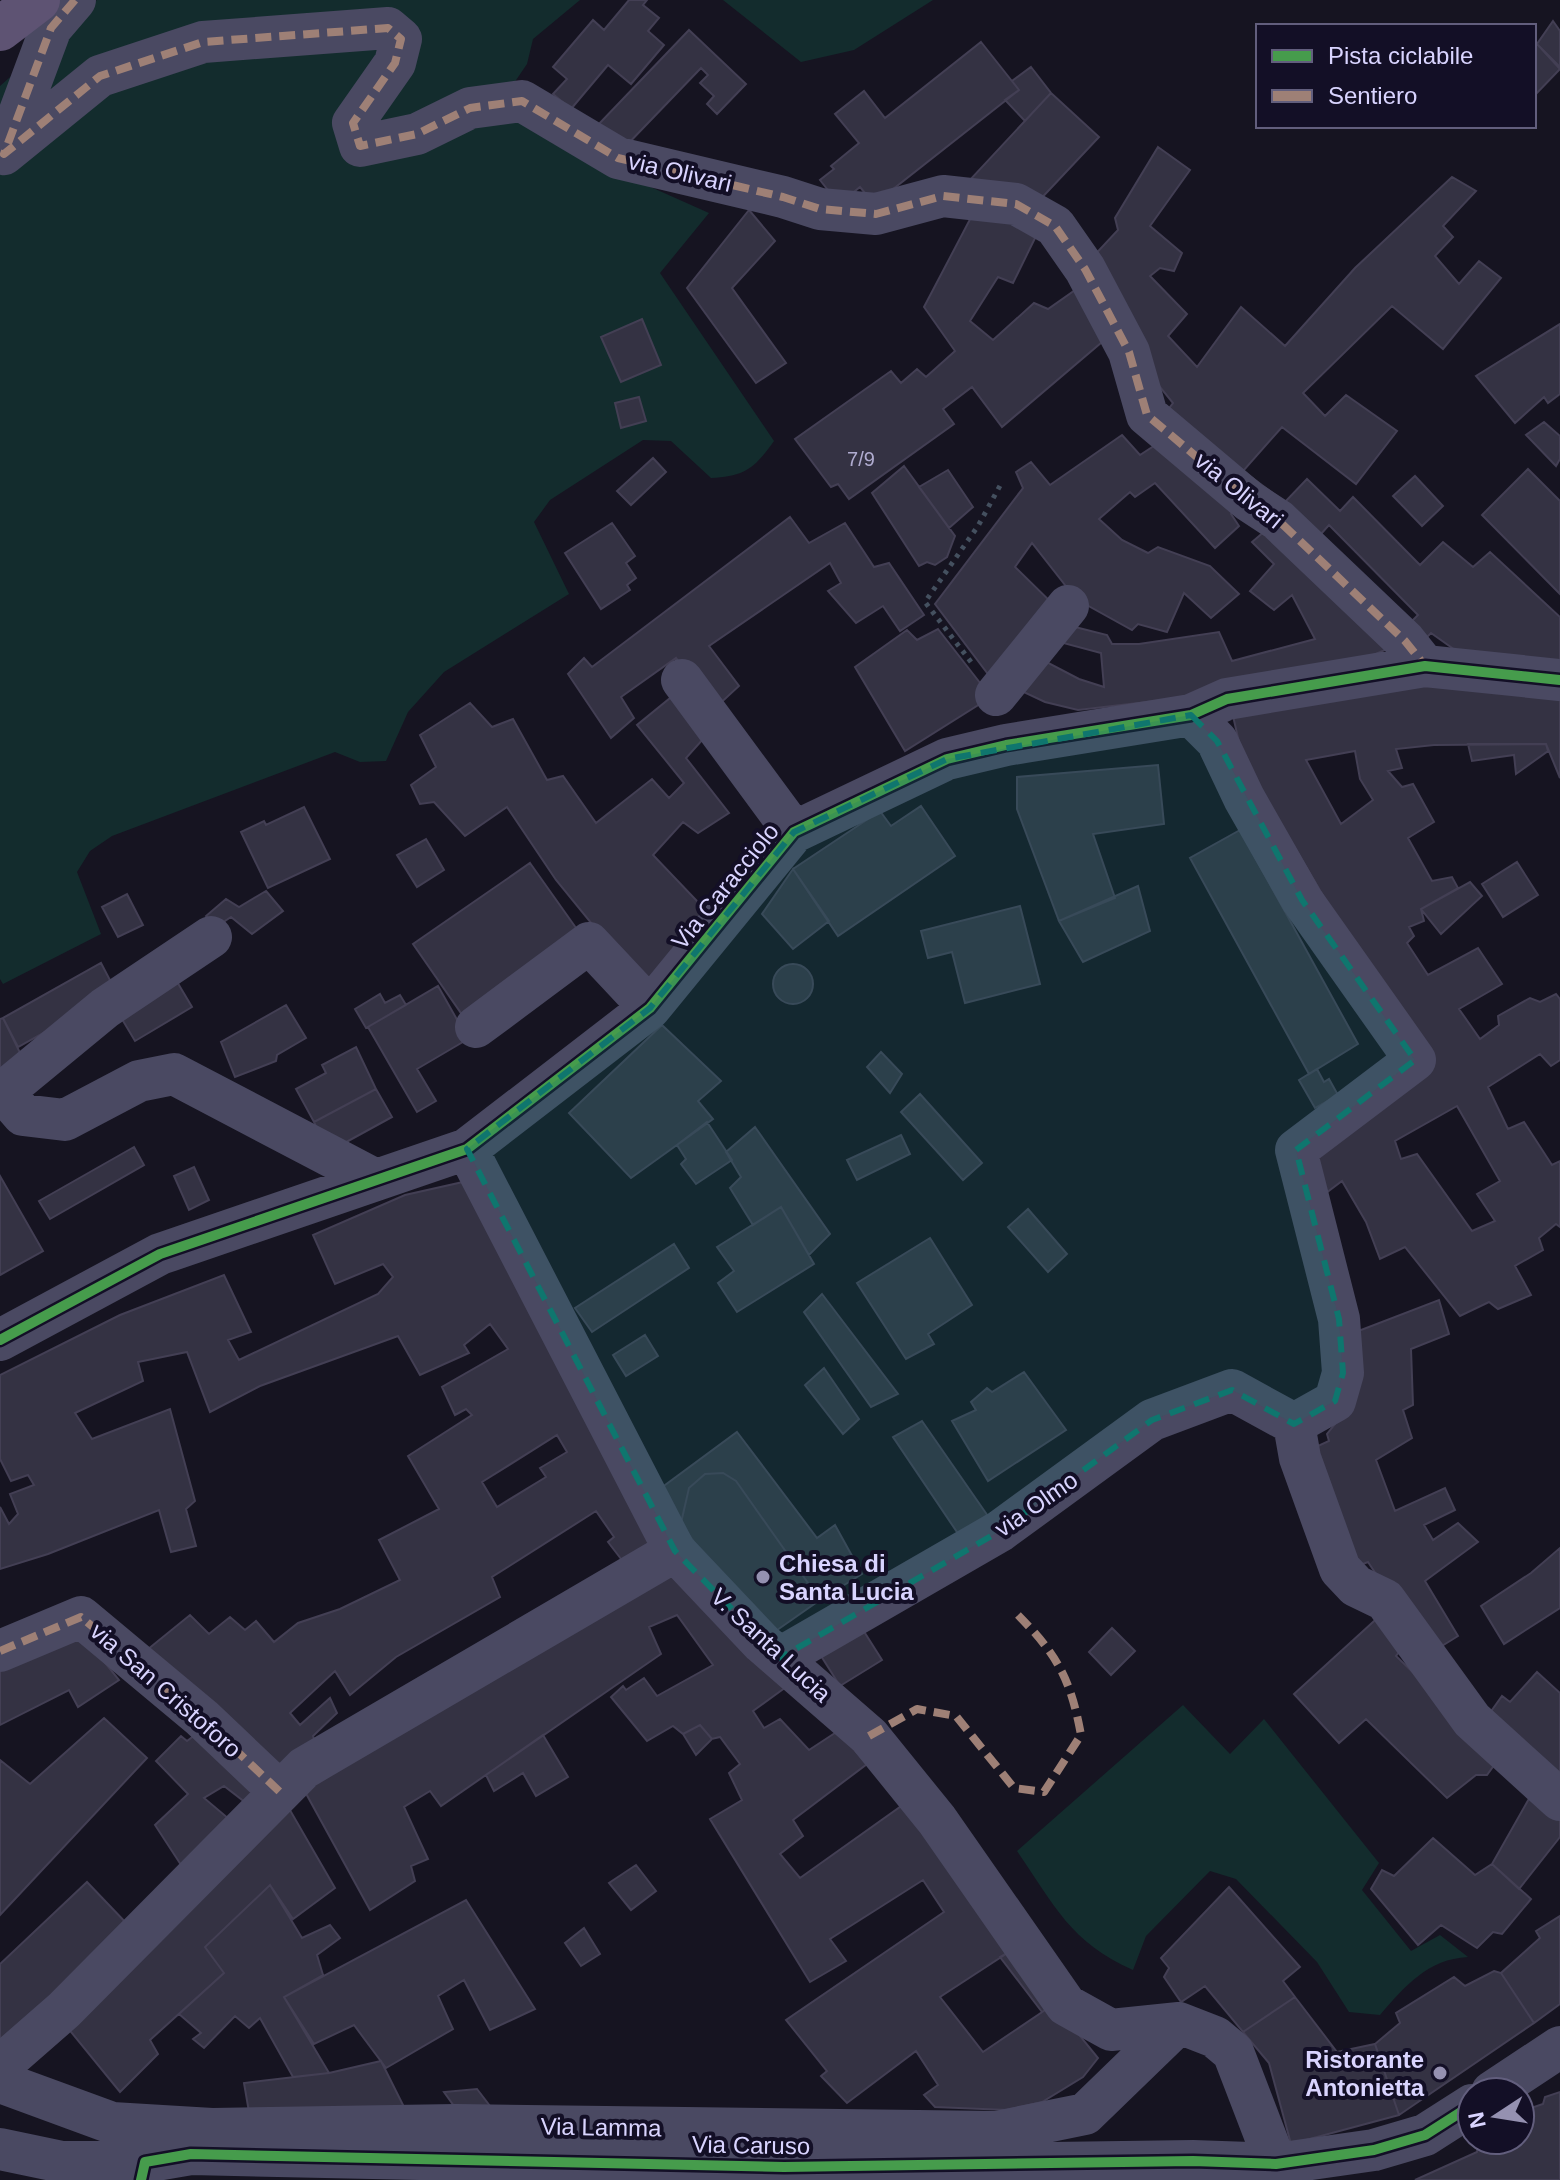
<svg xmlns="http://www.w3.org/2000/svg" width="1560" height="2180" font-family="Helvetica,sans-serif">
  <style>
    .green { fill: #132c2d }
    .building { fill: #343243; stroke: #433f54; stroke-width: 2; fill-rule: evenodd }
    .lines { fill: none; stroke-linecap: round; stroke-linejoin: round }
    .path { stroke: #44505f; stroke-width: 5; stroke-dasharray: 4 6; stroke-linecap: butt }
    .street { stroke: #4a4962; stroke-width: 42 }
    .primary { stroke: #5e5373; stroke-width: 44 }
    .quiet { stroke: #9e8076; stroke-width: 8; stroke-dasharray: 16 8; stroke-linecap: butt }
    .cycleway-casing { stroke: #130f26; stroke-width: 15 }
    .cycleway { stroke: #469c4c; stroke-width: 10 }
    .marked { fill: #0f766e; fill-opacity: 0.2; stroke: #0f766e; stroke-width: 6; stroke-dasharray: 16 10; stroke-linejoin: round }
    .poi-dot { fill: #9591b1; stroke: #130f26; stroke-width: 3 }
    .labels { text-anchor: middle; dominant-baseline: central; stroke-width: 8; stroke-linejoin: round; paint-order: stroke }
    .number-label { font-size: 20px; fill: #b0acd0 }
    .street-label { font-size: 24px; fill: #d9d4ff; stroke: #130f26 }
    .poi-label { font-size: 24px; font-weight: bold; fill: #d9d4ff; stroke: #130f26; text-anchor: start }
  </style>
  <rect width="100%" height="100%" fill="#161421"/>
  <path class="green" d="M97,0H580L533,39L527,64L512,86L533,126L552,143L709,213L660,273L774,441C754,469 745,476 711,478L671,441L643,440L550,500L534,522L569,594L444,672L408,712L386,761L360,762L335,752L112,836L90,851L77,872L101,934L3,984L0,979V86Z
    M723,0H933L854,50L801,62Z
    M1183,1705L1230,1754L1264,1719L1379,1863L1362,1890L1411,1951L1440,1935L1468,1957C1428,1959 1405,1986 1380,2015L1349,2012L1317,1962L1236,1879L1210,1871L1146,1936L1133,1970C1071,1943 1054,1905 1017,1851Z"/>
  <path class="building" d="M629,0H647L643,5L659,18L648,31L664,45L631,84L608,65L571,109L553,94L567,79L553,67L593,20L604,30Z
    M1553,21L1560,31V67L1537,44Z
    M689,30L746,84L717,114L707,104L714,96L700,83L708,75L701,68L622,150L597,126Z
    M981,42L1019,90L874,204L860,187L839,204L820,180L834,169L831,166L859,143L835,114L864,91L885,118Z
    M1537,44L1560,69L1534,96V47Z
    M1031,67L1051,93L1025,121L1005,100L1019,90L1012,81Z
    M1051,93L1099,137L1034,206L968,182Z
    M1158,147L1190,170L1150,226L1182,253L1174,271L1160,268L1150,276L1187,314L1168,336L1197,367L1241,307L1285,346L1355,268L1452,177L1476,191L1443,226L1453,237L1435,256L1459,284L1479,261L1501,278L1443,349L1392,306L1303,393L1325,416L1346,395L1397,431L1356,484L1282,427L1243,471L1285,502L1307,479L1340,511L1353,497L1420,565L1443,542L1473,567L1490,552L1560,617V671L1465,657L1431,633L1419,645L1402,631L1418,615L1329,525L1312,544L1167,411L1173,403L1139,361L1089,261L1118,230L1115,218Z
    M977,206L1039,230L1013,283L998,277L970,321L993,340L1034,303L1048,309L1088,281L1115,331L1002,427L972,387L943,409L954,424L849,499L838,484L831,487L795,439L891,371L901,383L917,369L926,377L955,351L924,307Z
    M749,210L775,241L732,288L786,363L756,383L687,288Z
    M642,319L661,365L621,382L601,337Z
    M1560,324V394L1548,403L1544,397L1515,423L1476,376Z
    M639,397L646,421L621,428L615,403Z
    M1544,422L1560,436V459L1556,466L1526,435Z
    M1122,435L1140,455L1157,444L1244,503L1231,514L1239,526L1215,548L1155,483L1135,497L1130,492L1099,519L1122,540L1148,553L1158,547L1210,566L1239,594L1211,618L1184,593L1167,632L1138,624L1132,630L1076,599L1032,543L1015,567L1057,608L1000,690L935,604L1023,488L1016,472L1031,462L1050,485Z
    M653,458L666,472L631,505L617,491Z
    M904,466L955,536L947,557L935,565L927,562L919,566L872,493Z
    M1528,469L1560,501V594L1482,515Z
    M948,470L973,507L949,528L919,487Z
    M1415,476L1443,506L1422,526L1393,496Z
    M790,517L809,543L845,523L874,567L889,563L924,615L900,631L883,606L856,623L828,591L841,583L830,563L709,646L739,686L714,709L676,658L621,697L634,718L611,738L568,674L584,658L592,667Z
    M612,523L635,556L626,563L636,578L627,585L630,590L601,609L565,553Z
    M1272,525L1399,644L1336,671L1241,691L1078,710L1045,702L1013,687L1037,657L1079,679L1104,687L1101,653L1052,640L1063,624L1107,635L1112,644H1139L1219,632L1232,661L1315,639L1292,595L1274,610L1250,591L1274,564L1252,542Z
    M938,629L991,697L905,751L855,667L907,630L917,640Z
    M1449,676L1557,688L1560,702V778L1546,744L1434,745L1396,749L1402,768L1388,771L1402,787L1413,784L1434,822L1408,838L1432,881L1452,877L1458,888L1421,909L1424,921L1409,927L1414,936L1407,943L1428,975L1478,948L1502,984L1459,1009L1480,1039L1499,1025L1498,1016L1530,998L1540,1002L1556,994L1560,999V1060L1551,1066L1540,1054L1488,1087L1508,1129L1524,1122L1552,1165L1560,1161V1227L1556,1224L1539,1238L1543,1250L1515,1266L1531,1295L1498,1309L1489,1302L1460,1316L1405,1247L1380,1259L1366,1222L1342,1181L1310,1205L1294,1157L1426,1070L1243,760L1231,707ZM1355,751L1360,779L1373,800L1341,824L1306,760ZM1457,1106L1500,1181L1477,1194L1495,1221L1472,1231L1417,1154L1401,1159L1395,1141Z
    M680,690L713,728L686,758L729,813L698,833L683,822L653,855L717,922L649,994L556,880L507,807L465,836L434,802L420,804L411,785L436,767L420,735L470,703L492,727L513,719L547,780L563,776L596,823L652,779L669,798L684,783L637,725Z
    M1468,744H1546L1548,751L1516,774L1514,755L1472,761Z
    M1158,765L1164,824L1093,834L1115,898L1059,921L1017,809V777Z
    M921,806L955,856L838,936L793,869L880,811L891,826Z
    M304,807L330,859L268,888L241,832L264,821L266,825Z
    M1240,830L1358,1044L1309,1074L1190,858Z
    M426,839L444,870L417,887L397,855Z
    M1517,862L1538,895L1503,917L1482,884Z
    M530,863L581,935L463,1016L413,944Z
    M793,869L829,921L793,949L762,914Z
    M1470,882L1482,896L1441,934L1421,909Z
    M1138,886L1150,931L1083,962L1059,921Z
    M266,891L283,911L252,934L231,917L216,927L206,916L226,899L239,907Z
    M127,894L143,925L118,937L102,907Z
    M1020,906L1040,984L965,1003L952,952L928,958L921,931Z
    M101,963L112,984L79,1013L18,1047L3,1018Z
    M773 984a20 20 0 1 1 40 0a20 20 0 1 1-40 0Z
    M173,975L192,1007L135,1041L116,1009Z
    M438,986L468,1039L417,1069L436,1101L417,1112L368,1027Z
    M380,994L385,1003L400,995L406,1005L366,1028L355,1009Z
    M286,1005L306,1038L277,1055L276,1061L235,1077L221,1042Z
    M3,1018L25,1063L0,1075V1019Z
    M662,1025L721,1081L698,1101L713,1119L631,1178L569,1113Z
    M356,1047L376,1089L314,1122L296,1089L326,1073L322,1065Z
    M881,1052L902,1074L890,1093L867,1067Z
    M1317,1069L1324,1082L1329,1079L1338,1095L1315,1108L1299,1080Z
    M376,1089L392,1117L328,1152L314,1122Z
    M920,1094L982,1163L963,1180L901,1112Z
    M707,1122L732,1160L696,1184L681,1164L686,1159L677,1145Z
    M755,1127L830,1234L809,1255L781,1207L753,1225L730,1188L741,1177L726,1152Z
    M901,1135L910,1154L857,1180L847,1160Z
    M134,1147L144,1165L50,1219L39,1201Z
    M194,1167L209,1200L189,1210L174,1176Z
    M0,1176L43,1251L0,1275Z
    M472,1180L658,1549L628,1568L608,1542L614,1537L596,1511L492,1577L500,1597L396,1657L350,1695L335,1671L290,1713L300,1725L330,1698L337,1713L313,1736L316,1744L281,1780L142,1654L190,1615L209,1634L230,1617L245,1630L256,1621L274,1642L298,1623L340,1609L400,1580L379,1540L439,1509L408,1456L472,1415L466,1409L455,1415L442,1387L508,1349L490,1324L464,1345L469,1353L420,1375L398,1336L260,1386L210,1412L187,1352L138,1362L143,1381L75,1413L92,1439L170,1409L195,1501L186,1509L196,1546L171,1552L159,1510L48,1554L0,1569V1507L9,1524L18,1514L10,1494L34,1485L28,1475L11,1481L0,1459V1375L120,1315L224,1275L251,1332L228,1340L239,1360L378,1294L393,1277L383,1264L335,1284L313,1235L405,1195ZM557,1435L567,1452L540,1468L546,1477L497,1507L482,1482Z
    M781,1207L814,1264L737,1312L718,1283L734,1271L717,1247Z
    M1028,1209L1067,1254L1048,1272L1008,1227Z
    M930,1238L972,1305L928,1334L934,1344L906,1359L857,1283Z
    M674,1244L689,1268L592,1332L575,1308Z
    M822,1294L898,1394L871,1407L804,1312Z
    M1439,1300L1449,1334L1411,1349L1413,1405L1403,1410L1412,1438L1376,1460L1395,1511L1445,1488L1455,1510L1424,1525L1433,1540L1458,1523L1478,1542L1425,1581L1458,1636L1429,1654L1368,1562L1355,1567L1307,1451L1329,1441L1327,1434L1343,1414L1348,1335Z
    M645,1335L658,1356L626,1376L613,1355Z
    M824,1368L859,1419L843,1434L805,1385Z
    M1024,1372L1066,1430L988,1481L952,1421L976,1410L971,1402L987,1388L992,1392Z
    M922,1421L990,1519L963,1541L893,1437Z
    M737,1432L817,1538L835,1525L862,1574L820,1600L736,1481L723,1473L705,1474L689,1488L681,1523L657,1491Z
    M723,1473L736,1481L820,1600L770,1635L702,1554L681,1523L689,1488L705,1474Z
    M1560,1548V1608L1504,1644L1481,1606L1531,1573Z
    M677,1570L793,1682L753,1711L764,1728L780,1719L809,1750L838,1731L867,1764L793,1820L803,1836L780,1854L800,1878L907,1802L1012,1950L940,1997L983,2052L1054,2004L1098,2058L1083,2077L1042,2102L1007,2110L935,2107L924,2095L938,2085L916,2051L847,2103L821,2076L827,2071L786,2020L944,1912L923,1880L830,1939L846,1961L810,1982L710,1819L742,1800L729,1773L740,1764L720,1737L712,1739L700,1725L683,1734L673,1726L647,1741L611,1697L623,1686L626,1690L644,1678L657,1696L713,1665L677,1615L649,1627L661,1654L441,1806L430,1791L404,1807L428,1859L411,1866L415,1881L370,1910L303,1788Z
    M1384,1612L1408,1641L1396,1656L1500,1757L1487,1775H1476L1447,1798L1366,1719L1339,1743L1294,1694Z
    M858,1622L882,1660L840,1686L816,1648Z
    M1112,1628L1135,1651L1111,1675L1089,1652Z
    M78,1629L119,1680L78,1707L69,1690L0,1725V1662Z
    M1537,1672L1560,1693V1790L1482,1724L1502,1696L1510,1702Z
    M104,1718L147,1758L0,1915V1760L30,1784Z
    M700,1725L712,1739L696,1755L683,1734Z
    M203,1729L267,1782L250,1806L224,1786L204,1798L229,1819L183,1868L155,1825L188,1794L156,1761L181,1736L187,1741Z
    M543,1735L568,1777L536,1796L523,1773L494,1791L486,1775Z
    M1530,1797L1560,1817V1837L1519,1889L1492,1864Z
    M287,1805L335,1888L293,1919L270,1885L205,1947L224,1973L150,2040L158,2054L120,2092L67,2027Z
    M1433,1838L1475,1875L1492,1864L1531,1899L1502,1934L1493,1932L1477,1948L1441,1925L1418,1945L1371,1889L1382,1870L1394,1876Z
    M636,1865L656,1891L631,1910L609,1883Z
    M87,1882L130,1927L0,2052V1964Z
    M270,1885L302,1938L330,1925L340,1938L317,1955L323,1975L284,1997L329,2073L293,2077L260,2018L249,2028L235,2016L204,2048L193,2039L201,2033L179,2014L224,1973L205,1947Z
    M1229,1887L1300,1967L1283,1981L1295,1997L1243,2032L1205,1986L1181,2002L1164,1977L1169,1968L1161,1958Z
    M466,1900L535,2009L490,2030L464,1980L438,1996L453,2029L386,2068L354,2025L314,2044L284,1997Z
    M1560,1916V2004L1534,2023L1501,1973L1540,1938L1536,1931Z
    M584,1928L600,1954L581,1966L565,1943Z
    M1012,1950L1054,2004L1042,2012L1000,1957Z
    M1494,1971L1501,1973L1534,2023L1399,2115L1375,2044L1400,2023L1396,2013L1454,1977L1465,1986Z
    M1295,1997L1337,2052L1375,2044L1399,2115L1291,2144L1269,2063L1243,2032Z
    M381,2061L407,2113L249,2112L244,2083L329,2073Z
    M477,2089L490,2106H454L444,2092Z
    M1560,2092V2180H1415L1477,2152L1479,2140H1520V2124L1525,2110L1543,2104L1545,2097Z"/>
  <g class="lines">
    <path class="path" d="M971,662L925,602L978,526L1002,482"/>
    <path class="street" d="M75,0L51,28L4,154L100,76L203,42L388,28L401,39L395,63L353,123L360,146L417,134L470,108L522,101L618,158L783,197L820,209L876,214L943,196L1016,204L1055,226L1085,269L1129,352L1147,415L1249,501L1278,520L1405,641L1425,666
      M682,680L794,832
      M996,695L1068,606
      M1191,715L1217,741L1244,798L1302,900L1415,1060L1296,1150L1339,1319L1343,1373L1335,1401L1294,1424L1300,1458L1340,1569L1356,1586L1385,1600L1472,1720L1560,1800
      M211,937L105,1008L3,1092L23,1115L65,1120L139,1081L174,1074L376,1180
      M476,1027L589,943L650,1008
      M467,1149L675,1551L762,1643L869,1736L937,1820L1066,2005L1111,2030L1179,2023L1215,2037L1233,2052L1276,2164
      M0,1340L160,1254L467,1149L650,1008L794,832L947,759L1006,745L1191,715L1227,699L1425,666L1560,680
      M0,1651L81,1617L202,1718L280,1792
      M780,1658L1000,1531L1152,1420L1232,1390L1294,1424
      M0,2066L64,2010L304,1768L675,1551
      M0,2082L112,2123L212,2129L456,2125L996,2132L1085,2114L1179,2023
      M1492,2092L1560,2047
      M0,2149L62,2162H145
      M141,2180L145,2162L191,2154L784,2167L1193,2161L1276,2164L1374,2150L1425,2135L1472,2105"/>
    <path class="primary" d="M0,29L38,0"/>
    <path class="quiet" d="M75,0L51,28L4,154L100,76L203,42L388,28L401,39L395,63L353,123L360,146L417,134L470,108L522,101L618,158L783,197L820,209L876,214L943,196L1016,204L1055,226L1085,269L1129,352L1147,415L1249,501L1278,520L1405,641L1425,666
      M0,1651L81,1617L202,1718L280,1792
      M869,1736L917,1709L956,1716L1014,1788L1044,1792L1081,1735C1070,1675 1055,1652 1013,1610"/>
    <g class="cycleway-casing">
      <path id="cycleway" d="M0,1340L160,1254L467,1149L650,1008L794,832L947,759L1006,745L1191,715L1227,699L1425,666L1560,680
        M141,2180L145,2162L191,2154L784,2167L1193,2161L1276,2164L1374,2150L1425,2135L1472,2105"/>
    </g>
    <use href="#cycleway" class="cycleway"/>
  </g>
  <path class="marked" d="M1191,715L1217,741L1302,900L1415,1060L1296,1150L1339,1319L1343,1373L1335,1401L1294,1424L1232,1390L1152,1420L1000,1531L780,1658L675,1551L467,1149L650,1008L794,832L947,759Z"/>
  <g class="poi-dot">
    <circle cx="763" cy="1577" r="8"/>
    <circle cx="1440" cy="2073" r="8"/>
  </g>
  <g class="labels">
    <g class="number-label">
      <text x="861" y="459">7/9</text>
    </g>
    <g class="street-label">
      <text transform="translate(680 172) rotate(13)">via Olivari</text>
      <text transform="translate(1239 490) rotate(39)">via Olivari</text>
      <text transform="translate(725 886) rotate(-51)">Via Caracciolo</text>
      <text transform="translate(1036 1504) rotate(-35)">via Olmo</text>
      <text transform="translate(771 1645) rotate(43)">V. Santa Lucia</text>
      <text transform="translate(166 1690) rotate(41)">via San Cristoforo</text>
      <text transform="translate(601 2127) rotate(1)">Via Lamma</text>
      <text transform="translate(751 2145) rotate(1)">Via Caruso</text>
    </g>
    <g class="poi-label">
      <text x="779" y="1563">Chiesa di<tspan x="779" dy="28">Santa Lucia</tspan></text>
      <text x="1424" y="2059" text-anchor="end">Ristorante<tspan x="1424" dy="28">Antonietta</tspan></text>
    </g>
  </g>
  <rect x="1256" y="24" width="280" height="104" fill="#130f26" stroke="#625e7d" stroke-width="2"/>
  <rect x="1272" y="50" width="40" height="12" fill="#469c4c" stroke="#625e7d" stroke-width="2"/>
  <text x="1328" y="64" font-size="24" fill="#d9d4ff">Pista ciclabile</text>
  <rect x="1272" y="90" width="40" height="12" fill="#9e8076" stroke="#625e7d" stroke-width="2"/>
  <text x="1328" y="104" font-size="24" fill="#d9d4ff">Sentiero</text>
  <g transform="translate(1496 2116) rotate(258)"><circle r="38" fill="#130f26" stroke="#625e7d" stroke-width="2"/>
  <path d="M0-6L14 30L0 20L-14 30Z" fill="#9591b1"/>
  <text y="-12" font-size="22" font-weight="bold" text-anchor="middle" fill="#d9d4ff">N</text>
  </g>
</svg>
